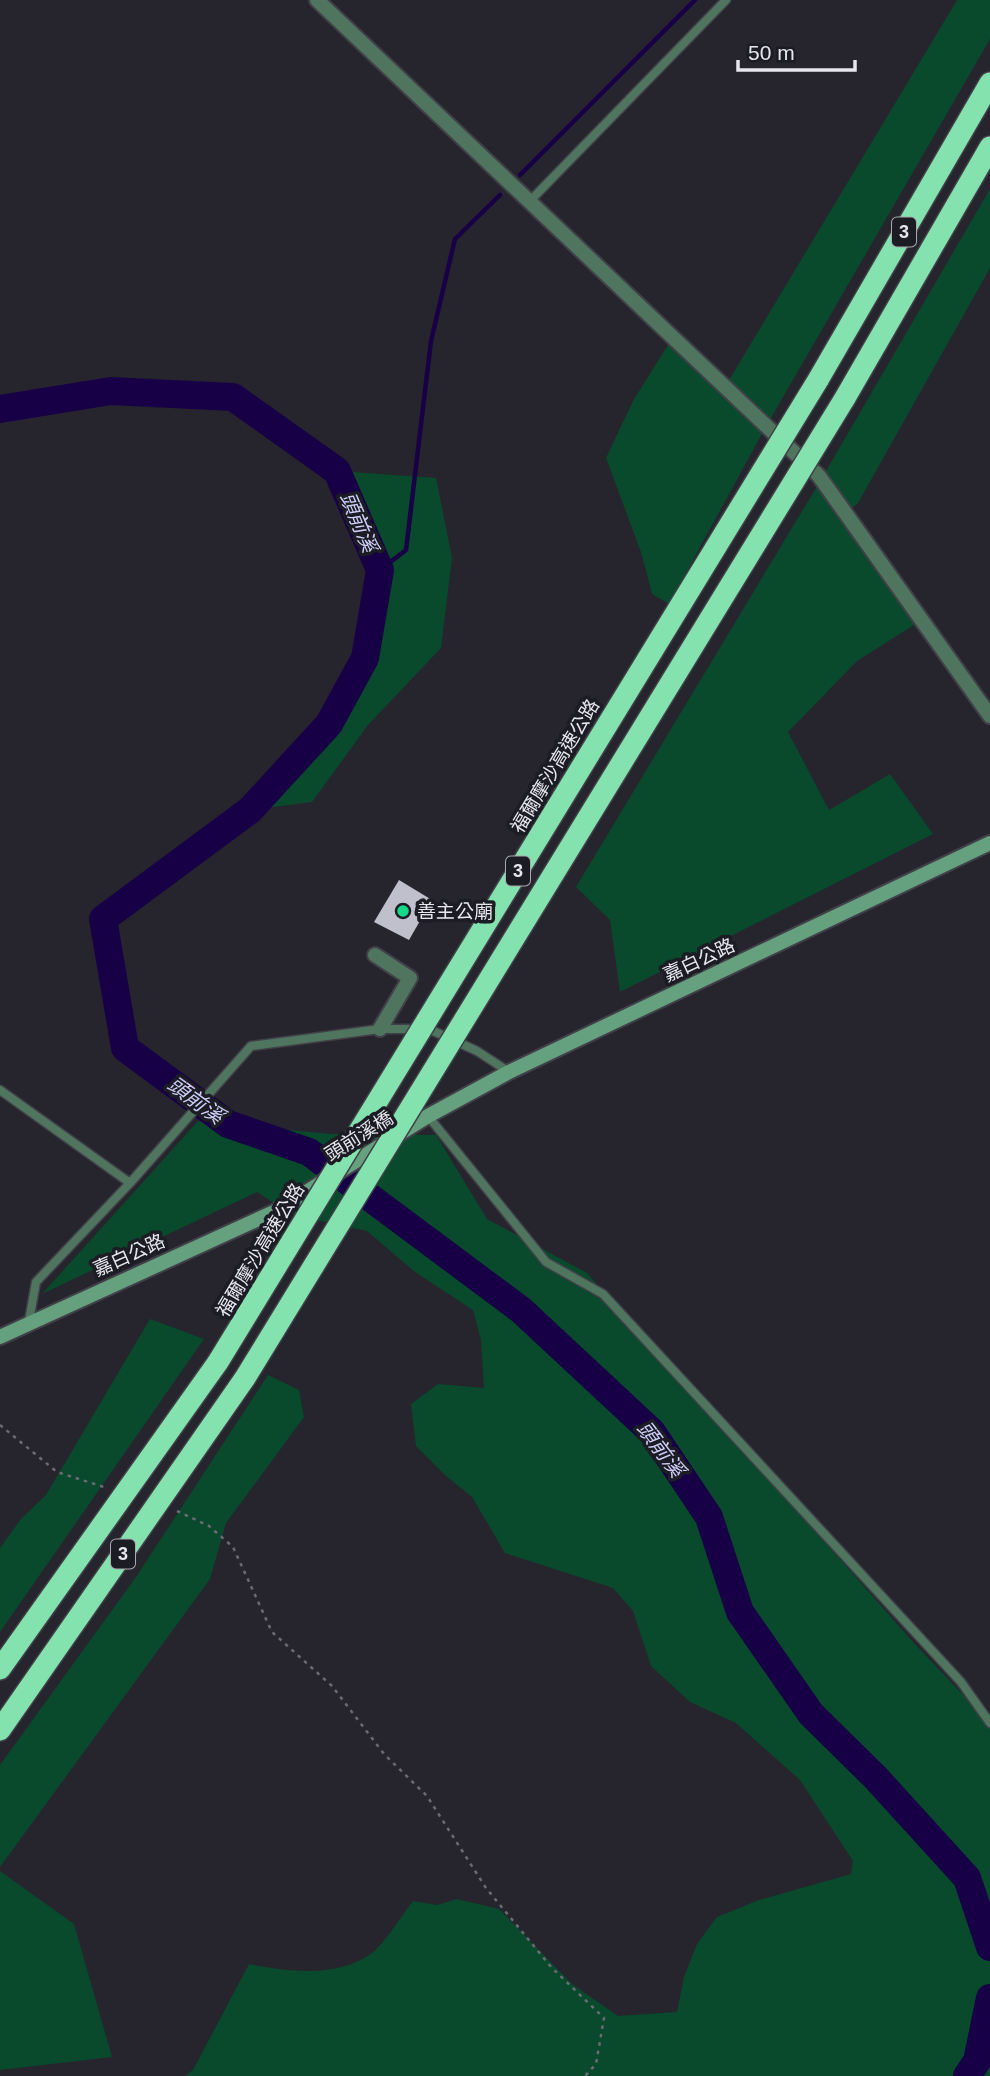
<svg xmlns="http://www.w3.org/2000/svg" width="990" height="2076" font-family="Helvetica,'Noto Sans TC',sans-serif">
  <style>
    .green { fill: #09492c }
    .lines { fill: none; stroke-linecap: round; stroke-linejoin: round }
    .stream { stroke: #180046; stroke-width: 4.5 }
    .river { stroke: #180046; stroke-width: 28 }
    .building { fill: #c0c0cc }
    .service-casing { stroke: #414049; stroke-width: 11 }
    .minor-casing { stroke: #414049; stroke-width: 18 }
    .tertiary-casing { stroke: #414049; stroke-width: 18 }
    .secondary-casing { stroke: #414049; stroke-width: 18 }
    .motorway-casing { stroke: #414049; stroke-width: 24 }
    .path { stroke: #6b6b73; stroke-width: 2.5; stroke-dasharray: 3.5 5; stroke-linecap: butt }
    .service { stroke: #50755f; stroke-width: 8 }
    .minor { stroke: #50755f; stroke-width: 14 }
    .tertiary { stroke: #50755f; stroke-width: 14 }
    .secondary { stroke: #65a17e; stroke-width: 14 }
    .motorway { stroke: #83e2ad; stroke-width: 21 }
    .motorway-bridge-casing { stroke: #414049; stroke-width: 24; stroke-linecap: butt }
    .motorway-bridge { stroke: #83e2ad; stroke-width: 21 }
    .poi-dot { fill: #15d989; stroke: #1c1c25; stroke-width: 2.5 }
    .labels { text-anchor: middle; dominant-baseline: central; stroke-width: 7; stroke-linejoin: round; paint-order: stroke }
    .shield { fill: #1c1c25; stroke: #a9a9b0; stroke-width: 2 }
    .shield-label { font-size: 18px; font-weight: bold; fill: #e6e6ec }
    .street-label { font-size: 19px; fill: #e6e6ec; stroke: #1c1c25 }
    .poi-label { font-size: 19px; fill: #e6e6ec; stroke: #1c1c25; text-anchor: start }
    .water-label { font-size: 21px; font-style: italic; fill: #d0cef9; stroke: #1c1c25 }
  </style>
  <rect width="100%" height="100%" fill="#26252e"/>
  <path class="green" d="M957,0H990V39L764,430L669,604L652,594L642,555L606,458L633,401L671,340L723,390Z
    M990,189V268L858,503L843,516L920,621L857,661L788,732L829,810L890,774L933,834L620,992L610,920L576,887L819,483Z
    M337,471L436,478L452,558L441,648L368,725L312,802L250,810L329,724L365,658L380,570Z
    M198,1121L331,1134L436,1135L487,1219L587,1273L914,1643L990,1723V2076H185L193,2070L249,1964C288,1971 336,1979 372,1953C385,1943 402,1915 413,1901L437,1905L457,1899L499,1909L572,1984L618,2016L677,2012L684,1977L697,1944L717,1917L759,1900L851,1874L853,1861L800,1780L736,1723L690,1702L651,1666L633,1611L613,1588L505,1553L472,1497L446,1476L416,1446L411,1404L438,1384L484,1388L481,1340L473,1310L415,1272L367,1231L292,1215L257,1192L42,1294Z
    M150,1319L204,1339L0,1632V1548L21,1519L46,1495Z
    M268,1375L299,1390L304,1417L226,1523L210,1579L0,1867V1765L136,1577Z
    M0,1871L74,1924L112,2057L0,2070Z"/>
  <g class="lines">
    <path class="stream" d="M520,175L695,0
      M380,570L406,550L431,341L455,239L500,195"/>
    <path class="river" d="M0,409L111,391L233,397L337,471L380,570L365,658L329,724L250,810L103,919L125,1048L228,1124L309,1152L521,1310L652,1432L709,1517L740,1612L811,1714L876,1778L967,1878L990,1947
      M967,2076L977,2061L990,1998"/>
  </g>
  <path class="building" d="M399,880L432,900L409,940L374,922Z"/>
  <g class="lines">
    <g class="service-casing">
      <path id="service" d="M528,203L726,0
        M0,1090L130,1183
        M428,1116L546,1262L603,1294L961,1682L990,1723
        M29,1321L36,1282L130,1183L251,1046L380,1029H429L477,1051L509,1072"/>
    </g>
    <g class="minor-casing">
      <path id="minor" d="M375,955L410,978L380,1029"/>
    </g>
    <g class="tertiary-casing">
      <path id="tertiary" d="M317,0L819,476L990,716"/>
    </g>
    <g class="secondary-casing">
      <path id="secondary" d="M0,1337L276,1211L428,1116L509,1072L990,843"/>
    </g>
    <g class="motorway-casing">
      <path id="motorway" d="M818,380L990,83
        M845,398L990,147
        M0,1669L218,1362
        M0,1730L245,1378"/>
    </g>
    <path class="path" d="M0,1425L57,1472L107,1488
      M177,1511L209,1526L233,1547L272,1632L332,1686L384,1754L427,1796L486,1888L552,1968L604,2018L596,2064L585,2076"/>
    <use href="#service" class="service"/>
    <use href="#minor" class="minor"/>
    <use href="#tertiary" class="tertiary"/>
    <use href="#secondary" class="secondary"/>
    <use href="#motorway" class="motorway"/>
    <g class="motorway-bridge-casing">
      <path id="motorway-bridge" d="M218,1362L818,380
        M245,1378L845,398"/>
    </g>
    <use href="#motorway-bridge" class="motorway-bridge"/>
  </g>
  <circle class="poi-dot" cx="403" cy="911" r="7"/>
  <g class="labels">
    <g class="shield">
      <rect x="892" y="217.5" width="24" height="29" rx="5"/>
      <rect x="506" y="856.5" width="24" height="29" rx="5"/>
      <rect x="111" y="1539.5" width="24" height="29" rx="5"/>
    </g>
    <g class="shield-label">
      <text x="904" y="232">3</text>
      <text x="518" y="871">3</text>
      <text x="123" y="1554">3</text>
    </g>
    <g class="street-label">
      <text transform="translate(555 766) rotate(-59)">福爾摩沙高速公路</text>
      <text transform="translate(699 960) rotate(-25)">嘉白公路</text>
      <text transform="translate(359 1136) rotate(-32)">頭前溪橋</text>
      <text transform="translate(260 1250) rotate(-59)">福爾摩沙高速公路</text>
      <text transform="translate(129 1255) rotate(-24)">嘉白公路</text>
    </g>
    <g class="poi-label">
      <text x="417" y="911">善主公廟</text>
    </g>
    <g class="water-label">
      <text transform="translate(359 522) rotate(67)">頭前溪</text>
      <text transform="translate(196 1100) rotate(36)">頭前溪</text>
      <text transform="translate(661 1449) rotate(53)">頭前溪</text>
    </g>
  </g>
  <path d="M738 60v10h117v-10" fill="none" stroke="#e6e6ec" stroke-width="3.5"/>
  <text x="748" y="60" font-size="21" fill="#e6e6ec" stroke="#1c1c25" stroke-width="5" paint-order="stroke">50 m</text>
</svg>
